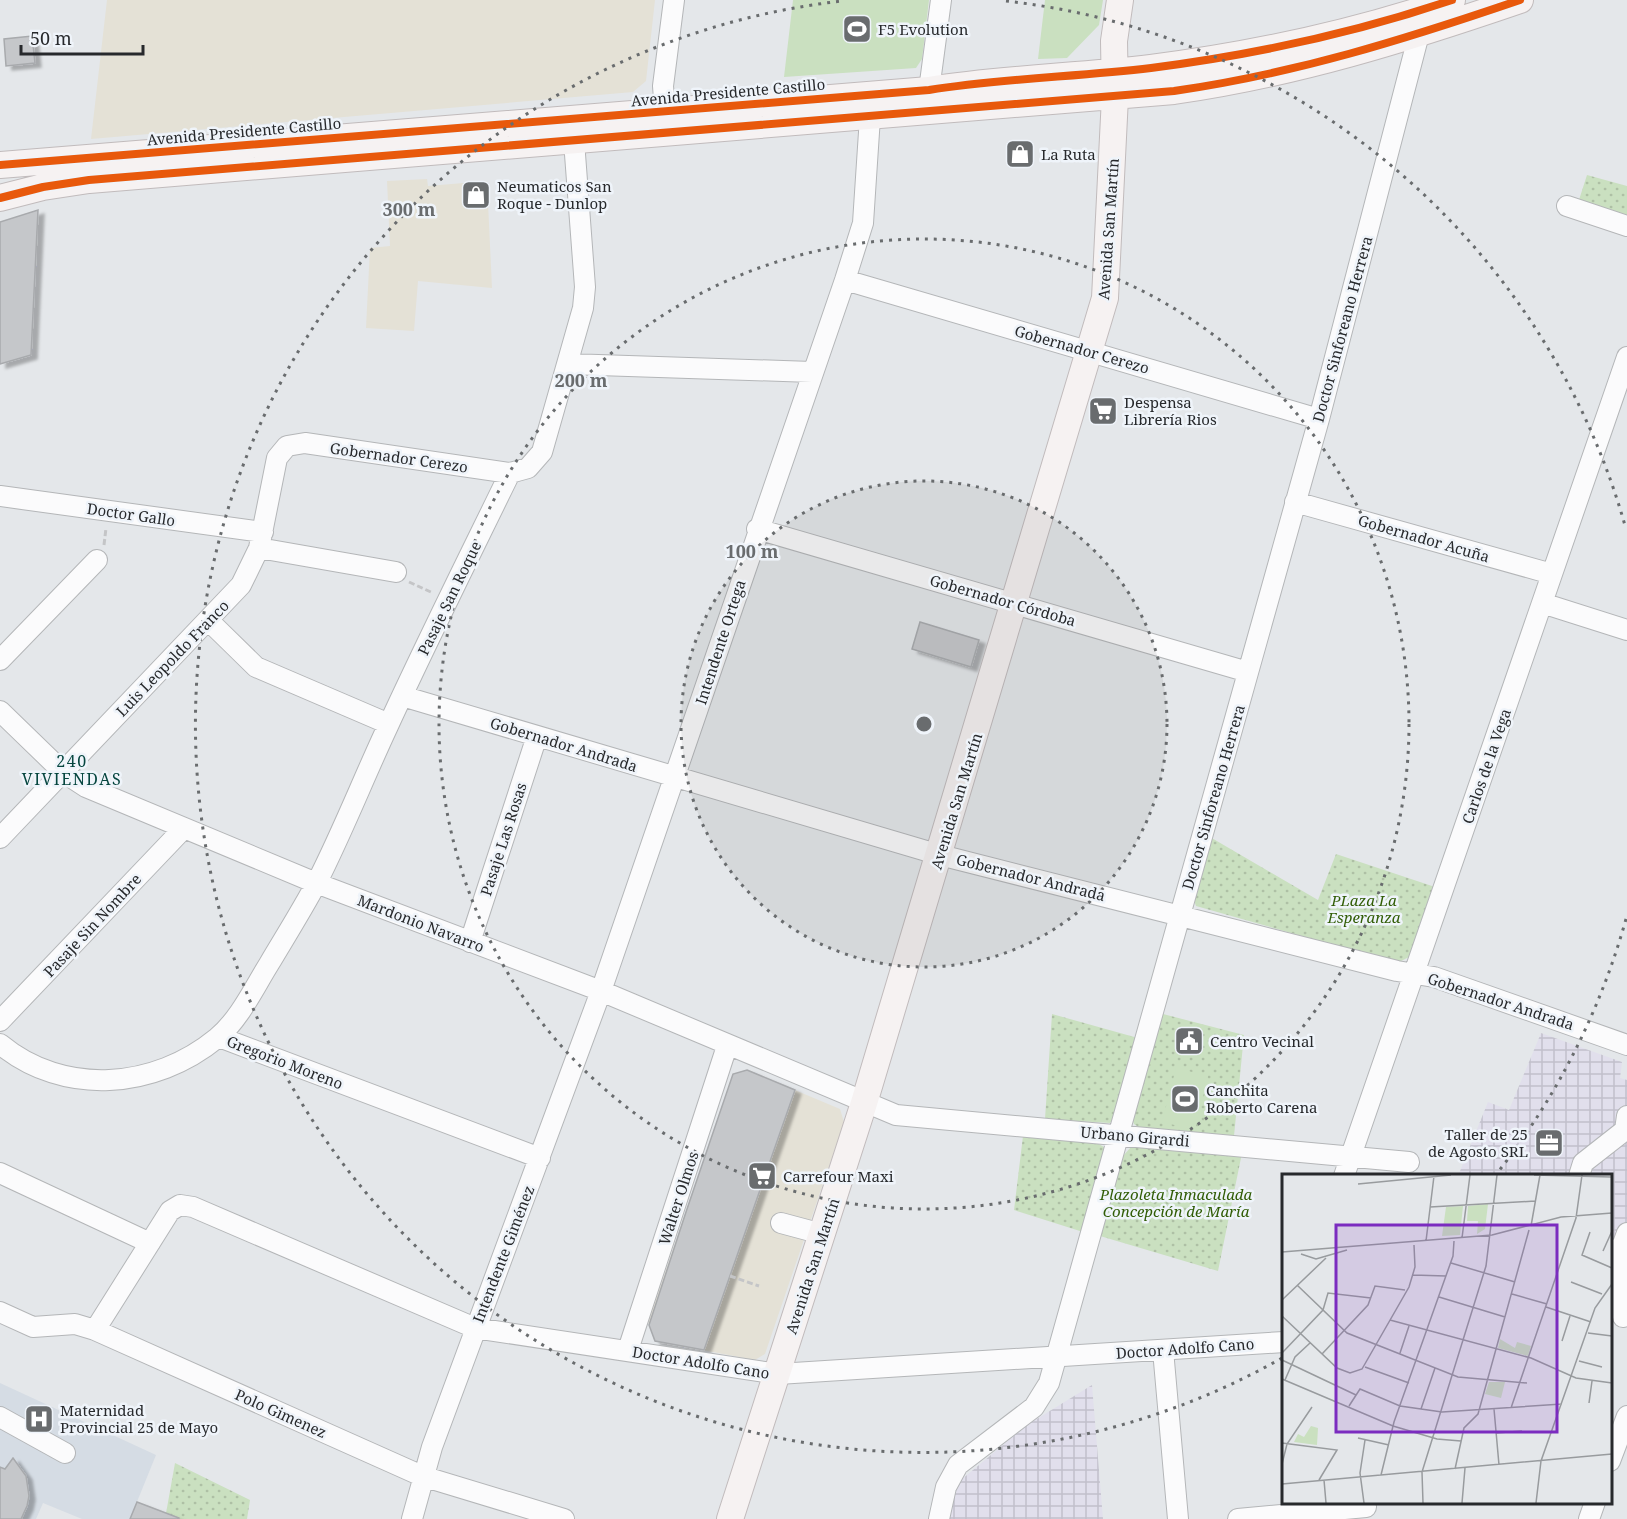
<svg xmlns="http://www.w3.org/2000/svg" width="1627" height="1519" font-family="'Noto Serif',serif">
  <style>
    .commercial { fill: #e4e1d6 }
    .industrial { fill: url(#industrial-grid) }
    .built { fill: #d5dce4 }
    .grass { fill: url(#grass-dots) }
    .garden { fill: #cae0c0 }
    .building { fill: #c5c7ca; stroke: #a8aaad; stroke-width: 1.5; filter: url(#shadow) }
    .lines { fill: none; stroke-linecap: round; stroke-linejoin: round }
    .minor-casing { stroke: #b4b6b8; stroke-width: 22 }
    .major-casing { stroke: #c1bbbc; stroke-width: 28 }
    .path { stroke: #c4c5c7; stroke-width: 3; stroke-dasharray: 6 3; stroke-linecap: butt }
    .minor { stroke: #fbfbfc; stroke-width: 20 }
    .major { stroke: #f6f2f2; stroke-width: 26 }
    .cycleway-casing { stroke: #eff4fa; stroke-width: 11 }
    .cycleway { stroke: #e8590c; stroke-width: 8 }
    .ring { fill: none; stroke: #696c6e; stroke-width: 3; stroke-dasharray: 3 6 }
    .labels { text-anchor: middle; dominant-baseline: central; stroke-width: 5; stroke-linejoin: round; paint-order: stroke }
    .poi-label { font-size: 15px; fill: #27292c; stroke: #eff4fa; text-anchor: start }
    .street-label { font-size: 15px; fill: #27292c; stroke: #eff4fa }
    .park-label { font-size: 15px; font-style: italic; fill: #315d06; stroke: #eff4fa }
    .neighbourhood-label { font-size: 16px; letter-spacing: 1.5px; fill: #06463f; stroke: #eff4fa }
    .inset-road { fill: none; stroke: #989b9e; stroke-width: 1.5 }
    .view { fill: #7b2cbf; fill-opacity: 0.15; stroke: #7b2cbf; stroke-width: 3 }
    .inset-edge { fill: none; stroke: #27292c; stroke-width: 3 }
    .centre { fill: #696c6e; stroke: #eff4fa; stroke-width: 3 }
    .ring-label { font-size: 18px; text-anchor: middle; font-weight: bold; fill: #696c6e; stroke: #eff4fa; stroke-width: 5; stroke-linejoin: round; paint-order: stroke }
  </style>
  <defs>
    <pattern id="industrial-grid" width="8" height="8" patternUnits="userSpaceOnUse" patternTransform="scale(1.5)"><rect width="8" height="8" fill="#e1dfec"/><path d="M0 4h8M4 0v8" fill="none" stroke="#c1bfcb"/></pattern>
    <pattern id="grass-dots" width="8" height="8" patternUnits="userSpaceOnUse" patternTransform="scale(1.5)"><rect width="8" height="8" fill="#cae0c0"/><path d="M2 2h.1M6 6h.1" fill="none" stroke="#aec0a5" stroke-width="1.8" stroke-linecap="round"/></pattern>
    <filter id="shadow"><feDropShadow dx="6" dy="4" stdDeviation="1.5" flood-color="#0004"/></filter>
  </defs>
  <rect width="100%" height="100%" fill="#e4e7ea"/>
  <path class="commercial" d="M107,0H655L646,81L633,92L91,139Z
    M427,179L428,186L487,181L492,288L418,281L414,331L366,328L370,248L390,246L387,181Z
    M747,1070L840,1109L844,1122L765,1354L755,1360L655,1341L648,1322L733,1074Z"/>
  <path class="industrial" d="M1541,1033L1622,1062L1620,1078L1627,1080V1301L1611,1302L1610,1176H1458L1488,1102L1509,1110Z
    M1092,1385L1103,1519H948L955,1485L1027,1425Z"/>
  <path class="built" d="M0,1383L156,1455L130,1519H82L43,1503L36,1519H0Z"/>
  <path class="grass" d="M1587,175L1627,186V218L1578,203Z
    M1210,837L1318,900L1336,854L1435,887L1411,956L1397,963L1196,906L1193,897Z
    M1052,1014L1138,1038L1115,1116L1110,1123L1045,1119Z
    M1163,1014L1244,1035L1234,1136L1140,1128L1134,1124L1131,1116Z
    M1023,1136L1095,1142L1104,1147L1105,1157L1083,1232L1014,1210Z
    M1140,1145L1242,1153L1218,1271L1100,1236L1123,1156L1131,1147Z
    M175,1463L250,1500L247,1519H165Z"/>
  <path class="garden" d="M793,0H929L922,59L916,68L784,77Z
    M1045,0H1103L1099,25L1067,58L1038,59Z
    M1176,1068L1208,1076L1195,1130L1162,1122Z"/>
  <path class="building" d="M32,36L35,63L6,66L4,39Z
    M38,210L31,355L0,364V222Z
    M920,622L979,640L971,667L912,649Z
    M747,1070L795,1090L704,1350L655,1341L649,1325L686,1212L733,1074Z
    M13,1458L26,1476L29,1496L27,1506L21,1519H0V1467L5,1469Z
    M137,1502L179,1518V1519H130Z"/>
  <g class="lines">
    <g class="minor-casing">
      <path id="minor" d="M929,90L941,0
        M665,111L663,86L674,0
        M1567,206L1627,226
        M845,280L1319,419
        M568,364L812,372
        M0,496L263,532
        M1295,502L1552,574
        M757,529L1248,672
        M259,548L396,572
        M1542,603L1627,630
        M208,620L256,667L389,724
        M0,660L97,560
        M402,696L940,855L1397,971L1434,977L1627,1045
        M0,711L63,772L86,787L316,883L601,991L896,1115L1409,1162
        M0,838L241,585L259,548L277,458L287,446L305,443L510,473L528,468L542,452L583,308L585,287L574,141
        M470,942L537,736
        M0,1021L184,828
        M219,1037L540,1158
        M0,1044C64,1097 155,1089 217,1038C239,1020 254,988 269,964C285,937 302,910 317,882C343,831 364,777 388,726C427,641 469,557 510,473
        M0,1173L150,1243
        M1344,1176L1627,357
        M1579,1176L1583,1163L1625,1130L1627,1116
        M781,1223L822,1234
        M1610,1249L1620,1252L1623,1317
        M1620,1252L1627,1233
        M0,1312L33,1327L75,1324L95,1330L422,1476L564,1519
        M95,1330L170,1211L180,1205L193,1207L475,1328L778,1374L1284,1342
        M628,1350L727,1046
        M1163,1350L1178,1519
        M0,1417L65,1453
        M1610,1461L1627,1416
        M412,1519L432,1447L601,991L845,280L863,223L870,117
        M939,1519L946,1487L958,1465L1034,1407L1049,1383L1319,419L1419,34
        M1238,1519L1366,1507
        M1589,1519L1595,1502"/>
    </g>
    <g class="major-casing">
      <path id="major" d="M0,165L929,90C1003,78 1077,77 1151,68C1252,55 1355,33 1452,0
        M0,198L43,187L89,180L1174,91C1294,74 1406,39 1520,0
        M730,1519L864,1103L1105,298L1115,97L1114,41L1120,0"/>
    </g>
    <path class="path" d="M104,545L106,528
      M409,582L433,593
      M730,1276L759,1286"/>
    <use href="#minor" class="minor"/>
    <use href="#major" class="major"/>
    <g class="cycleway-casing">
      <path id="cycleway" d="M0,165L929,90C1003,78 1077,77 1151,68C1252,55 1355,33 1452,0
        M0,198L43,187L89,180L1174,91C1294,74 1406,39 1520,0"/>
    </g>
    <use href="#cycleway" class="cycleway"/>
  </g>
  <circle cx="924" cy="724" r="243" fill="#696c6e" fill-opacity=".12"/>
  <g class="ring">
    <circle cx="924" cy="724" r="243"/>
    <circle cx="924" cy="724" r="485"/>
    <path d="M1626 919A728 728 0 0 1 1498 1172M1282 1358A728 728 0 1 1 842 1M1006 1A728 728 0 0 1 1626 529"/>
  </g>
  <defs>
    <g id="stadium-square" transform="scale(1.5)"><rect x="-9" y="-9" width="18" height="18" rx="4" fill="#696c6e" stroke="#eff4fa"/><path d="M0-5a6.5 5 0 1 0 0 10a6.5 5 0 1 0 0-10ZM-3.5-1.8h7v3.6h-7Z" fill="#fff"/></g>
    <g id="shop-square" transform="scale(1.5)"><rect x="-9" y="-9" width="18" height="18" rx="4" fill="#696c6e" stroke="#eff4fa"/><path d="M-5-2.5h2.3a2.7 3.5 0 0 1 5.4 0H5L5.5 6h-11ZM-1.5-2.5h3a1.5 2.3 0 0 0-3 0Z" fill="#fff"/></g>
    <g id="supermarket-square" transform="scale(1.5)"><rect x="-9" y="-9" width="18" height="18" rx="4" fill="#696c6e" stroke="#eff4fa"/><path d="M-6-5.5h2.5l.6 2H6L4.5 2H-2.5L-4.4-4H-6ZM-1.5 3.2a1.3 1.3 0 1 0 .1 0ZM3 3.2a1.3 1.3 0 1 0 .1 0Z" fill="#fff"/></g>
    <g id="civic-square" transform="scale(1.5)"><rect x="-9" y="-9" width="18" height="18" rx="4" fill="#696c6e" stroke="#eff4fa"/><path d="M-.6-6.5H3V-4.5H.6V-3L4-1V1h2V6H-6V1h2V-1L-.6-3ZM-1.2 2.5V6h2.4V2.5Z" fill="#fff"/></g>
    <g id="office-square" transform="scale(1.5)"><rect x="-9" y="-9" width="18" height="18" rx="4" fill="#696c6e" stroke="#eff4fa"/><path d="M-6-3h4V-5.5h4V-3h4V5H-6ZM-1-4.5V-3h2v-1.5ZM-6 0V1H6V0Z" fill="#fff"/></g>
    <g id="hospital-square" transform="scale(1.5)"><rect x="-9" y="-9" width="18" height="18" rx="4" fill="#696c6e" stroke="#eff4fa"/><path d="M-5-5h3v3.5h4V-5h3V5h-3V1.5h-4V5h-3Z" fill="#fff"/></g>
  </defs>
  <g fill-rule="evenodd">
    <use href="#stadium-square" x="857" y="29"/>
    <use href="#shop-square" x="1020" y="154"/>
    <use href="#shop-square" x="476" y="195"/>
    <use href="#supermarket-square" x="1103" y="411"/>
    <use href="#civic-square" x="1189" y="1041"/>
    <use href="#stadium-square" x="1185" y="1099"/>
    <use href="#office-square" x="1549" y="1143"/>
    <use href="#supermarket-square" x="762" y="1176"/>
    <use href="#hospital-square" x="39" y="1419"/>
  </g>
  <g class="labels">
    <g class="poi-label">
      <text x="878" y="29">F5 Evolution</text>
      <text x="1041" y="154">La Ruta</text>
      <text x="497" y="186">Neumaticos San<tspan x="497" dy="17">Roque - Dunlop</tspan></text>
      <text x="1124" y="402">Despensa<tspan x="1124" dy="17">Librería Rios</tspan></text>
      <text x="1210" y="1041">Centro Vecinal</text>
      <text x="1206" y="1090">Canchita<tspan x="1206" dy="17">Roberto Carena</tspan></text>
      <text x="1528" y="1134" text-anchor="end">Taller de 25<tspan x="1528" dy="17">de Agosto SRL</tspan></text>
      <text x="783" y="1176">Carrefour Maxi</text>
      <text x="60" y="1410">Maternidad<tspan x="60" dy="17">Provincial 25 de Mayo</tspan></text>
    </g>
    <g class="street-label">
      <text transform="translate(728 92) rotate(-5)">Avenida Presidente Castillo</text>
      <text transform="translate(244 131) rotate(-5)">Avenida Presidente Castillo</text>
      <text transform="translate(1108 229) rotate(-86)">Avenida San Martín</text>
      <text transform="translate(1342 329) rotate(-75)">Doctor Sinforeano Herrera</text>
      <text transform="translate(1082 349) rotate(16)">Gobernador Cerezo</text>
      <text transform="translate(399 457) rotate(8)">Gobernador Cerezo</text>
      <text transform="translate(131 514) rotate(8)">Doctor Gallo</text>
      <text transform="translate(1424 538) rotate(16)">Gobernador Acuña</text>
      <text transform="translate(449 598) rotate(-64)">Pasaje San Roque</text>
      <text transform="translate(1003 600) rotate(16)">Gobernador Córdoba</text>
      <text transform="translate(720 642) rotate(-72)">Intendente Ortega</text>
      <text transform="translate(172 658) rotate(-46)">Luis Leopoldo Franco</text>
      <text transform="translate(564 744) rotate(17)">Gobernador Andrada</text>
      <text transform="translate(1486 766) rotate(-71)">Carlos de la Vega</text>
      <text transform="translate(1213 797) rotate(-74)">Doctor Sinforeano Herrera</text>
      <text transform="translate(956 801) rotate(-73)">Avenida San Martín</text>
      <text transform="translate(503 839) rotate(-72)">Pasaje Las Rosas</text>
      <text transform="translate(1031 877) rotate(14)">Gobernador Andrada</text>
      <text transform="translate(421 923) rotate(21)">Mardonio Navarro</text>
      <text transform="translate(92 925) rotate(-47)">Pasaje Sin Nombre</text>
      <text transform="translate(1501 1001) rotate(18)">Gobernador Andrada</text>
      <text transform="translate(285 1062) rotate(21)">Gregorio Moreno</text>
      <text transform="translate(1135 1136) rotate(5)">Urbano Girardi</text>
      <text transform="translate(678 1198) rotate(-72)">Walter Olmos</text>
      <text transform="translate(503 1254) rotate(-69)">Intendente Giménez</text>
      <text transform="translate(812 1266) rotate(-72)">Avenida San Martín</text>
      <text transform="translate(1185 1348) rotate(-4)">Doctor Adolfo Cano</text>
      <text transform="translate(701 1362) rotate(9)">Doctor Adolfo Cano</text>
      <text transform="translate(281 1413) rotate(24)">Polo Gimenez</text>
    </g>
    <g class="park-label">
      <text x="1364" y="900">PLaza La<tspan x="1364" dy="17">Esperanza</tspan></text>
      <text x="1176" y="1194">Plazoleta Inmaculada<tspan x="1176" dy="17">Concepción de María</tspan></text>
    </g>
    <g class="neighbourhood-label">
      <text x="72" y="761">240<tspan x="72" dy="18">VIVIENDAS</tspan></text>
    </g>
  </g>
  <g transform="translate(1282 1174)">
    <rect width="330" height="330" fill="#e4e7ea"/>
    <path d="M218,165L233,174L235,168L249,172L246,182L216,174ZM207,208H223L219,224L203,220ZM29,252L36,254L35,271L12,268L16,260L22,263Z" fill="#cae0c0"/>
    <path d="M206,30L203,55L195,60L196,47H185L186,32ZM181,32L178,61L160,62L164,33Z" fill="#cae0c0"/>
    <path class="inset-road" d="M252,1L330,3M76,10L169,1M148,33L253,27M249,52L258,1M308,58L300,81L330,94M180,64L188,1M144,67L152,2M321,77L330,57M0,78L210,61L279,43L330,39M19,80L34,85L65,76M169,89L233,108M131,101L164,102M289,108L320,120M15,111L65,159L176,203L245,209M230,120L265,130M157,123L223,143M0,126L44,84M264,133L309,148M0,142L55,194L68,199L80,195L127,113L133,93L132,71M108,146L249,184L294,204L330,209M306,159L330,162M280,167L288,142M0,179L41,136L46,119L89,124M118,179L127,152M40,180L86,131L93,112L123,116M0,186L74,221M297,187L320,193M83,193L127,209M0,205L111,252L155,265L179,267M3,206L13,183L28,169M307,229L310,207M67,232L78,215L118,232L160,238L280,230M229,234L294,44L300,1M139,235L153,194M212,235L217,291M214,259L240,257M76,264L107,271M0,269L55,276L37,306M0,290L5,270L30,233M173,295L182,254L196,240L247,56M140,298L141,329M140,298L204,92L215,1M99,301L112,248L171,82L172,67M42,306L44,329M0,310L330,280M82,329L78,299L83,266M180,329L183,294M254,329L259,287L313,134L330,110"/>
    <path class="view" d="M54,51H275V258H54Z"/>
    <rect width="330" height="330" class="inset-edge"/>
  </g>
  <circle cx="924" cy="724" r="9" class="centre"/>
  <g class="ring-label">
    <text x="409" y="216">300 m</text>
    <text x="581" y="387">200 m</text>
    <text x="752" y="558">100 m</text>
  </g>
  <path d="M21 45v9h122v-9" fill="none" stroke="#27292c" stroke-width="3"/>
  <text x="30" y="45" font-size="18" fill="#27292c" stroke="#eff4fa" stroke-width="4.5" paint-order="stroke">50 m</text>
</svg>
